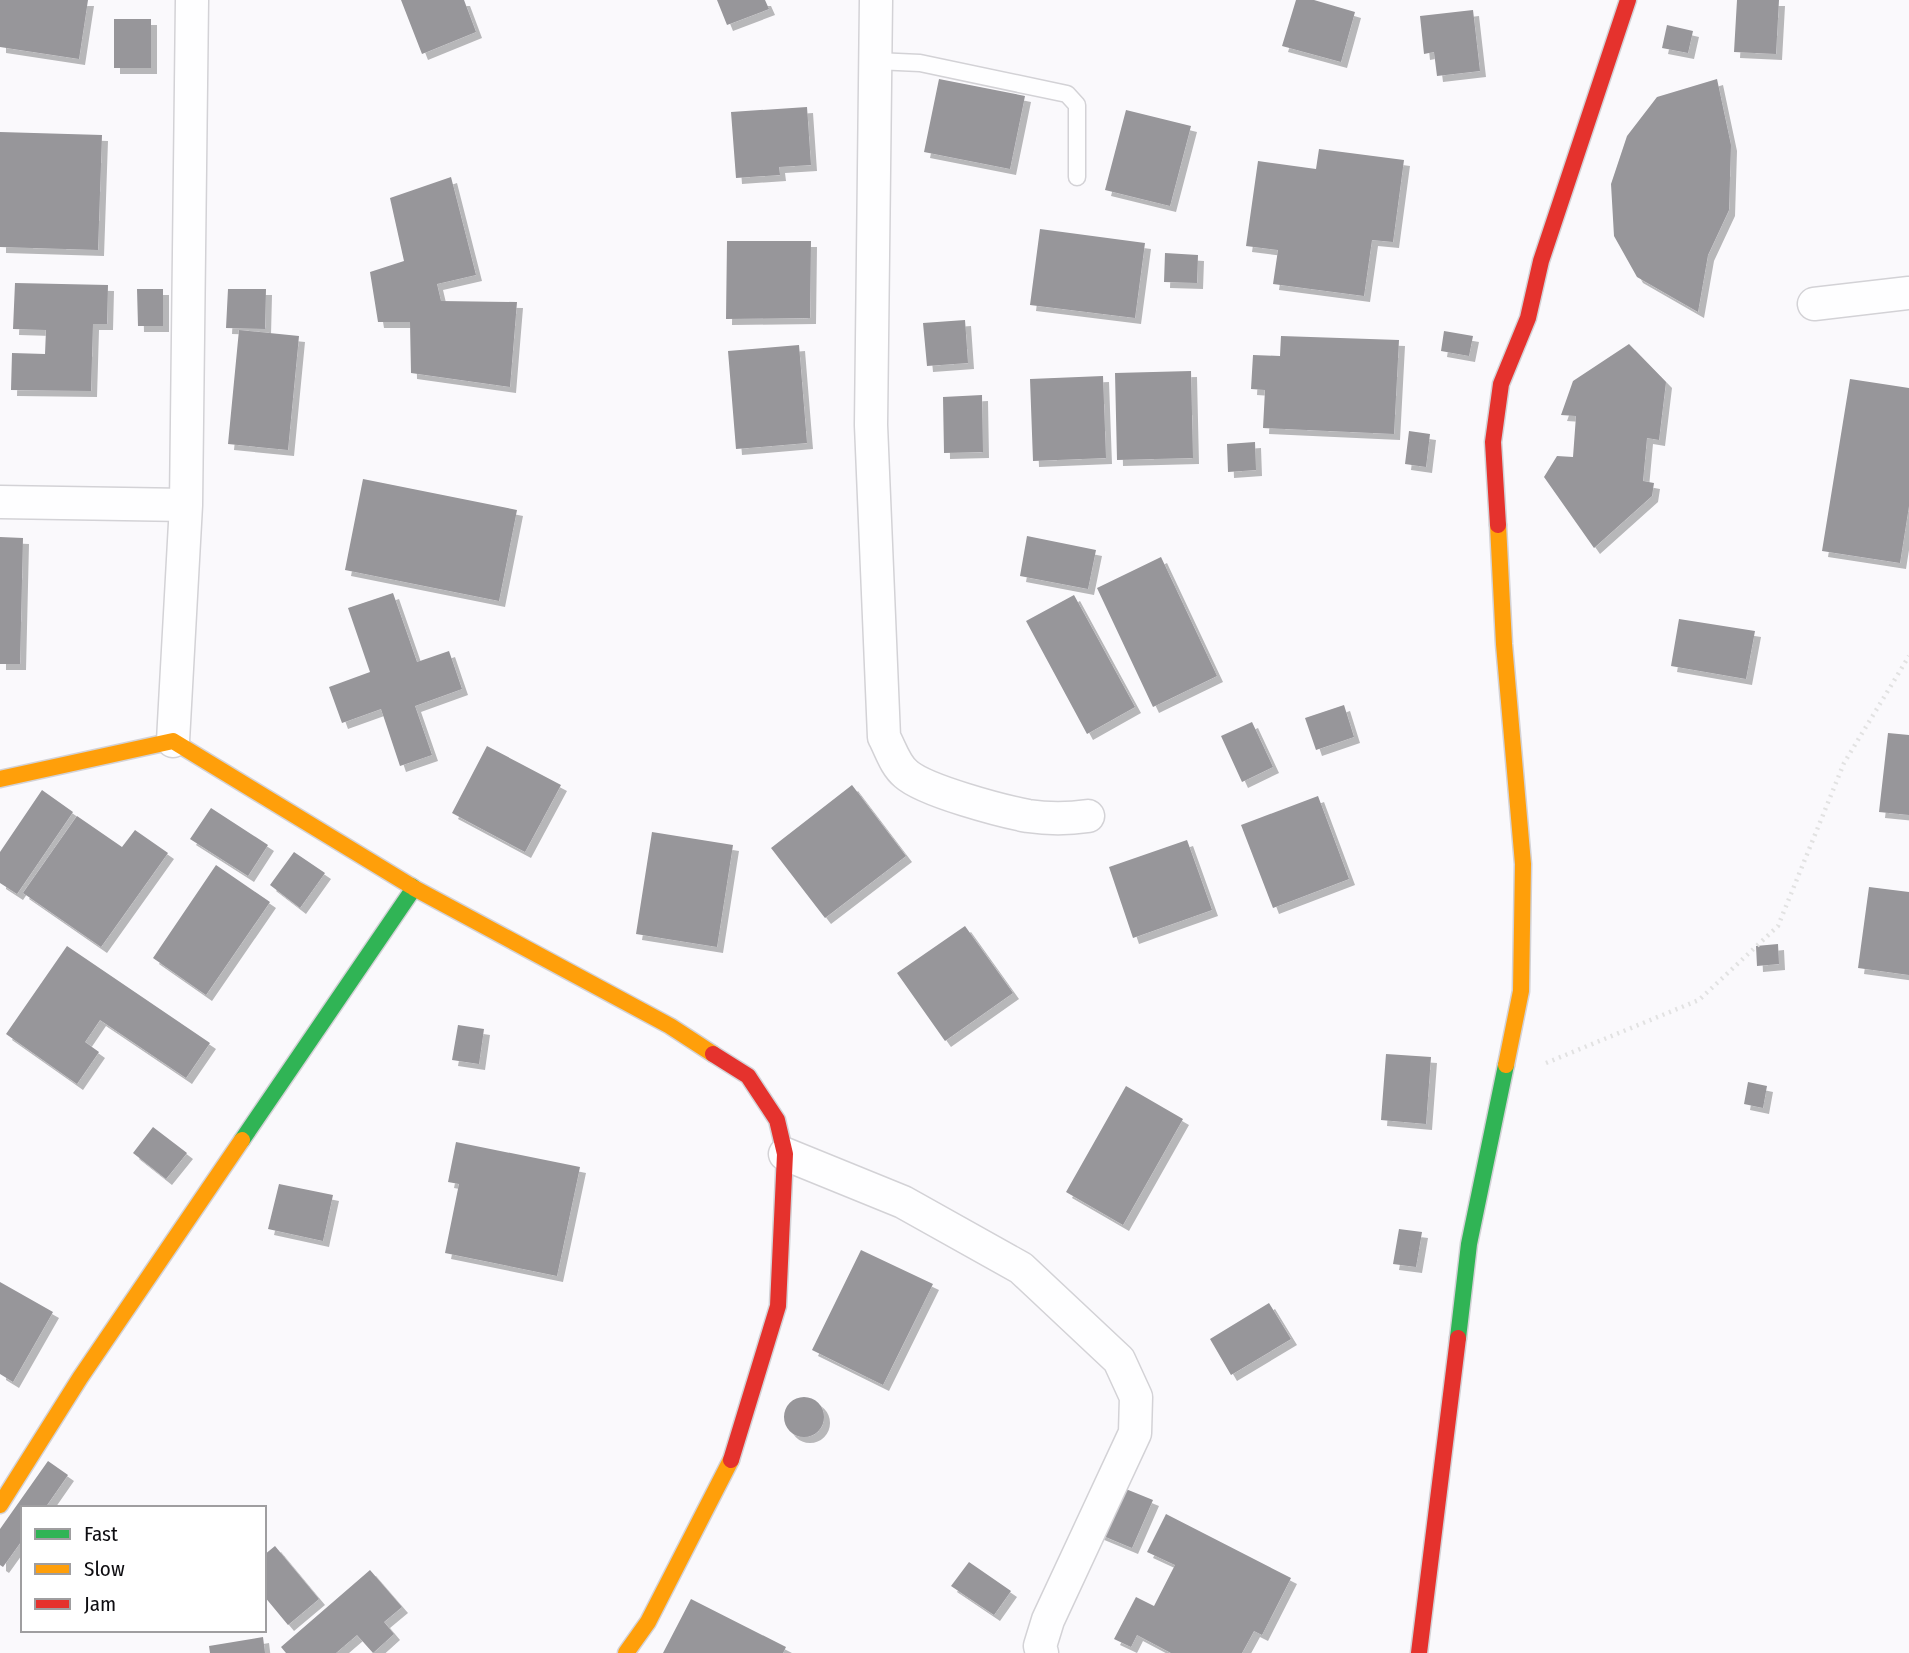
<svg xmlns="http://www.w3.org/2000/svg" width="1909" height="1653" font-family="'Fira Sans Condensed',sans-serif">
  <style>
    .building { fill: #97969a; filter: url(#shadow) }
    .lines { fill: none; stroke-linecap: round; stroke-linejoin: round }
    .lane-casing { stroke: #d3d2d6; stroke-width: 19 }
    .street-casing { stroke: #d3d2d6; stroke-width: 35 }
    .fast-casing { stroke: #d3d2d6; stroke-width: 19 }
    .slow-casing { stroke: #d3d2d6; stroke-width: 19 }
    .jam-casing { stroke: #d3d2d6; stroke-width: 19 }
    .path { stroke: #e2e2e2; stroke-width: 4.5; stroke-dasharray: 2 5; stroke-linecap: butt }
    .lane { stroke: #fefeff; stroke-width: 16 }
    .street { stroke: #fefeff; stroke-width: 32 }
    .fast { stroke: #30b455; stroke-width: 16 }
    .slow { stroke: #ff9f0a; stroke-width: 16 }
    .jam { stroke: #e5322d; stroke-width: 16 }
  </style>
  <defs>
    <filter id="shadow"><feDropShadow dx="6" dy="6" stdDeviation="0" flood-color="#0004"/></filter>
  </defs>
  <rect width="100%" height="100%" fill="#faf9fc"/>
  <path class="building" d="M0,0H88L79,59L0,47Z
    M401,0H464L476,32L422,54Z
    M717,0H765L769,9L727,25Z
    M1296,0H1314L1355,12L1341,62L1282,46Z
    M1737,0H1779L1776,54L1734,52Z
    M1473,10L1480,71L1437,76L1434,52L1424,54L1420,16Z
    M114,19H151V68H114Z
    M1667,25L1693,31L1688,53L1662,48Z
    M939,79L1025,96L1010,169L924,152Z
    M1717,79L1731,145L1729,210L1708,255L1698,312L1637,277L1614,236L1611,184L1627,136L1657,97Z
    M807,107L811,165L779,167L780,175L736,178L731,112Z
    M1126,110L1191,126L1170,206L1105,190Z
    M0,132L102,135L98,250L0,247Z
    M1319,149L1404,160L1393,242L1372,240L1364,296L1273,284L1278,250L1246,246L1258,161L1316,169Z
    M451,177L476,275L437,284L441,301L517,302L510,387L411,373L410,322H378L370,272L404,261L390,198Z
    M1040,229L1145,243L1135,318L1030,305Z
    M727,241H811L810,318L726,319Z
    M1165,253L1198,255L1197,283L1164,282Z
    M15,283L108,285L107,324H93L91,391L11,390L12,353L45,354L46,330L13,329Z
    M137,289H163V326H138Z
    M228,289H266L265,329L226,328Z
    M965,320L968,363L927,366L923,323Z
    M239,330L299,336L288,450L228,444Z
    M1444,331L1473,336L1469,356L1441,351Z
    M1281,336L1399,340L1394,434L1263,428L1265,390L1251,389L1253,355L1280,356Z
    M1629,344L1666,382L1659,440L1647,438L1643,481L1654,483L1652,496L1594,548L1544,477L1557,456L1573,457L1576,416L1561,415L1573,381Z
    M799,345L807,443L736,449L728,351Z
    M1191,371L1193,458L1117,460L1115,373Z
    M1103,376L1106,458L1033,461L1030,379Z
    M1850,379L1909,388V506L1900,563L1822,551Z
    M982,395L983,452L944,453L943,397Z
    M1409,431L1430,434L1426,467L1405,464Z
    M1255,442L1256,470L1228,472L1227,444Z
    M363,479L517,510L499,601L345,570Z
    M1027,536L1096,550L1088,589L1020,576Z
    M0,537L23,538L20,664H0Z
    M1161,557L1217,676L1153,707L1097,588Z
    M393,593L417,662L449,651L462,689L415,706L432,755L400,766L381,709L342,723L329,687L370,672L348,608Z
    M1074,595L1135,707L1087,734L1026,621Z
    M1679,619L1755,631L1746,679L1671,666Z
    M1344,705L1354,737L1316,750L1305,718Z
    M1252,722L1273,767L1242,782L1221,736Z
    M1888,733L1909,735V815L1879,812Z
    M487,746L561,785L525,852L452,813Z
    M852,785L906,856L825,918L771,848Z
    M42,790L73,812L17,894L0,883V852Z
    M1318,796L1349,879L1273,908L1241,825Z
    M211,808L268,845L248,876L190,839Z
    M77,816L122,847L135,830L168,853L101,947L23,893Z
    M652,832L733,845L717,947L636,934Z
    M1187,840L1212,910L1133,938L1109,867Z
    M294,852L325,873L300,908L270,885Z
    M216,865L270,902L206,995L153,958Z
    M1869,887L1909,892V975L1858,968Z
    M965,926L1013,993L945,1041L897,973Z
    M1778,944L1779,964L1757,966L1756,946Z
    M67,946L210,1043L186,1078L100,1020L85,1042L99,1052L77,1084L6,1034Z
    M458,1025L484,1029L479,1064L452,1060Z
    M1386,1054L1431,1057L1426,1124L1381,1120Z
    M1748,1082L1767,1086L1763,1108L1744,1104Z
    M1126,1086L1183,1119L1123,1225L1066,1192Z
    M153,1127L187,1153L166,1179L133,1153Z
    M456,1142L580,1167L557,1276L445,1253L459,1184L448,1182Z
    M279,1184L333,1195L323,1241L268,1229Z
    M1399,1229L1422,1232L1416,1267L1393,1264Z
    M861,1250L933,1284L883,1385L812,1350Z
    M0,1282L53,1312L13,1382L0,1374Z
    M1269,1303L1291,1339L1231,1375L1210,1339Z
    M784 1417a20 20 0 1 1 40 0a20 20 0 1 1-40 0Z
    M48,1461L68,1475L45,1508H23V1539L3,1567L0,1565V1529Z
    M1116,1485L1153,1500L1132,1548L1096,1533Z
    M1166,1514L1291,1578L1262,1635L1254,1631L1242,1653H1171L1137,1635L1131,1647L1114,1639L1136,1597L1154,1606L1175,1565L1147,1552Z
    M275,1546L319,1599L288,1625L264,1596V1555Z
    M969,1562L1011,1591L994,1615L951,1586Z
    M370,1570L402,1607L384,1622L394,1634L373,1653L357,1635L336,1653H286L281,1647Z
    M691,1599L786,1647L783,1653H663Z
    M263,1637L265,1653H210L209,1646Z"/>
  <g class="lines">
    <g class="lane-casing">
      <path id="lane" d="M876,61L920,63L1067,94L1077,105V177"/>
    </g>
    <g class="street-casing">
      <path id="street" d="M876,0L871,425L884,737C891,750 895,765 906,774C925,791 1002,811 1028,816C1048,819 1068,819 1088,816
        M1814,304L1909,293
        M0,502L186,505
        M173,741L186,505L192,0
        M785,1154L903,1202L1021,1268L1119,1360L1136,1397L1135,1433L1048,1620L1040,1646L1042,1653"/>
    </g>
    <g class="fast-casing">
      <path id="fast" d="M242,1140L414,888L411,886
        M1458,1338L1469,1244L1506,1065"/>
    </g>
    <g class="slow-casing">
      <path id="slow" d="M1498,525L1504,644L1523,864L1521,991L1506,1065
        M0,779L173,741L411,886
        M414,888L670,1026L713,1054
        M0,1505L80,1378L242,1140
        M626,1653L648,1622L731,1460"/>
    </g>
    <g class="jam-casing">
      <path id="jam" d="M1498,525L1493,442L1501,384L1528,318L1541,261L1628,0
        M713,1054L748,1076L777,1120L785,1154L778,1306L731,1460
        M1419,1653L1458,1338"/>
    </g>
    <path class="path" d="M1546,1063L1699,1000L1778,926L1844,763L1909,656"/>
    <use href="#lane" class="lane"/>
    <use href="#street" class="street"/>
    <use href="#fast" class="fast"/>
    <use href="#slow" class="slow"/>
    <use href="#jam" class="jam"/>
  </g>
  <rect x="21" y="1506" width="245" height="126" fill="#ffffff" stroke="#9f9ea0" stroke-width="2"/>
  <rect x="35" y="1529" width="35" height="10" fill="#30b455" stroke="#9f9ea0" stroke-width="2"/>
  <text x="84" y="1541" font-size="21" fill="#0e0d11">Fast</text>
  <rect x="35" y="1564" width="35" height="10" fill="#ff9f0a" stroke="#9f9ea0" stroke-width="2"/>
  <text x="84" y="1576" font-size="21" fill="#0e0d11">Slow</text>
  <rect x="35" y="1599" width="35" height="10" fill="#e5322d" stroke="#9f9ea0" stroke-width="2"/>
  <text x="84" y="1611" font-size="21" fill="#0e0d11">Jam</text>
</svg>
